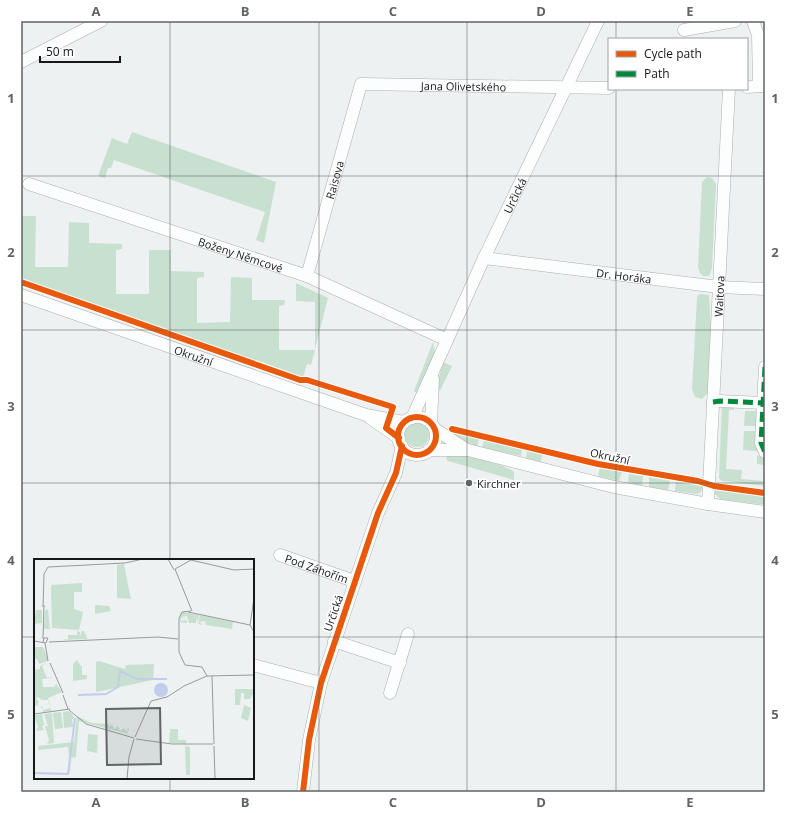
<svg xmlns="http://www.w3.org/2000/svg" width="786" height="813" font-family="'Open Sans',sans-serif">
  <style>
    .green { fill: #c8e0d0 }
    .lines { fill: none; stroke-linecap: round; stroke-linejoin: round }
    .minor-casing { stroke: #acafaf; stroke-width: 13 }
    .minor { stroke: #fcfdfd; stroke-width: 12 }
    .quiet { stroke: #00873e; stroke-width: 5; stroke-dasharray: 10 5; stroke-linecap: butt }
    .cycleway-casing { stroke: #fff; stroke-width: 8 }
    .cycleway { stroke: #e8590c; stroke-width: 6 }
    .grid { fill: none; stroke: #616364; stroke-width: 1; stroke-opacity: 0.55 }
    .poi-dot { fill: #616364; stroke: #fff; stroke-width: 1.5 }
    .labels { text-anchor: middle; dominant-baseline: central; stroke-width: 3.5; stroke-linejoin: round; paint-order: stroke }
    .street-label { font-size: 11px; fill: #151718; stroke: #fff }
    .poi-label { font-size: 11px; fill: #151718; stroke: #fff; text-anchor: start }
    .inset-river { fill: none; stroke: #c0cded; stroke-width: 2 }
    .inset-road { fill: none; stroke: #979a9b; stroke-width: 1 }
    .view { fill: #616364; fill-opacity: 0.15; stroke: #616364; stroke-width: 2 }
    .inset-edge { fill: none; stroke: #151718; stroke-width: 2 }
    .neatline { fill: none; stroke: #616364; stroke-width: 1.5 }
    .grid-label { font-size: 13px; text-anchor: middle; font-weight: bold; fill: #616364 }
  </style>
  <rect width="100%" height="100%" fill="#edf1f2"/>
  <path class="green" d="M132,132L276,182L264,243L256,240L265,212L114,160L111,168H108L105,178L98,176L112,138L127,144Z
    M707,177L712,178L716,184L712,268L709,276H703L700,273L698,267L702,182Z
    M21,216H36L35,267H68L69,222L89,223V243L122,244V249L116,250V294H149V250H171V271L204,272V277L197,278V323L230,322L231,277L252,278V300H285L284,305L279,306V350H315L311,365L307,364L303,377L21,281Z
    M296,283L328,298L315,349V302L296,301Z
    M699,294L709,295L711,329L708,393L702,399L695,397L692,389L697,298Z
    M433,342L435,353L418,394L414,391Z
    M443,362L452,366L440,391L436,389Z
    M722,402L734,407V410H729L726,469L742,470L741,479L765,481V486L722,481L719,478Z
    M745,411H759L758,426H744Z
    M405 435a12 12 0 1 1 24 0a12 12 0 1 1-24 0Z
    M744,431H758L757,451L743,450Z
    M453,433L479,439L477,446L453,437Z
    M484,440L522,449L521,456L482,448Z
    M527,451L542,454L541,462L526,458Z
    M448,453C461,455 506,464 514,472V480L448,461L446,459Z
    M757,455L765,458V465L757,464Z
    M600,468L622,472L619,481L598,476Z
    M629,474L643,476L642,486L628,482Z
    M649,477L670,481L668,490L649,487Z
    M676,482L703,486L701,492L697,494L675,491Z
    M715,483L765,489V491L715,484Z
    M714,488L765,495V505L720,499L715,494Z"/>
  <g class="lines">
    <g class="minor-casing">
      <g id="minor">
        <path d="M753,21L758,35L759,86"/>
        <path d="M684,30L735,21"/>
        <path d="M21,62L101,21"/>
        <path d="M747,87L765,86"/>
        <path id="s1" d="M29,184L307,276L447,340"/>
        <path id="s2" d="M484,258L719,287L765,289"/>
        <path id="s3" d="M307,276L361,84L609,88"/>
        <path id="s4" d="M21,295L366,415L404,422"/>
        <path d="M765,367L761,443L765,452"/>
        <path d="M713,402L720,401L763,403"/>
        <circle cx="417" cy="436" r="19"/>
        <path d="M370,418L399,438"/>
        <path id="s5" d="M412,418L484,258L598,21"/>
        <path d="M431,423L433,379"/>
        <path d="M435,429L467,450"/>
        <path d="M429,450H468L614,487L708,504L765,512"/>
        <path id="s6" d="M708,504L729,89"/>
        <path id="s7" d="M280,555L354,581"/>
        <path d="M334,641L400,663"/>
        <path d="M253,665L321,683"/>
        <path d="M390,693L408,634"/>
        <path d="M303,792L309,740L321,683L378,513L396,473L402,446"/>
      </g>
    </g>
    <use href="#minor" class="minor"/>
    <path class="quiet" d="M765,367L761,443L765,452
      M713,402L720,401L763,403"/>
    <g class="cycleway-casing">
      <path id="cycleway" d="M21,282L300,380H307L393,407L386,428L399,438
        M398 436a19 19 0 1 1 38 0a19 19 0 1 1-38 0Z
        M452,429L598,464L698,481L714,486L765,493
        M303,792L309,740L321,683L378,513L396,473L402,446"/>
    </g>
    <use href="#cycleway" class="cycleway"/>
  </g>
  <path class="grid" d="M170,21V560M319,21V792M467,21V792M616,21V39M616,89V792M21,176H765M21,330H765M21,483H765M21,637H35M253,637H765M170,778V792"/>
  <circle class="poi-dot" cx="469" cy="483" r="4"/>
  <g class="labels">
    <g class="street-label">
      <text stroke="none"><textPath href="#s3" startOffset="302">Jana Olivetského</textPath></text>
      <text stroke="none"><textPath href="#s3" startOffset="100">Raisova</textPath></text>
      <text stroke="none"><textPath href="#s5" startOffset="245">Určická</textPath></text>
      <text stroke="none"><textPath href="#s1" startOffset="223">Boženy Němcové</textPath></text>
      <text stroke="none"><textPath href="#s2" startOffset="141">Dr. Horáka</textPath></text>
      <text stroke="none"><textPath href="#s6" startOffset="208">Waitova</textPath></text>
      <text stroke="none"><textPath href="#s4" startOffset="183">Okružní</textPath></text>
      <text transform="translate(610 456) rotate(12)">Okružní</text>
      <text stroke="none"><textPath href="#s7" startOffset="39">Pod Záhořím</textPath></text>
      <text transform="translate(333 613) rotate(-71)">Určická</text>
    </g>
    <g class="poi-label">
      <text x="477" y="483">Kirchner</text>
    </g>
  </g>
  <g transform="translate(34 559)">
    <rect width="220" height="220" fill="#edf1f2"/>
    <path d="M90,5L94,26L97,40L83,39V6ZM48,24V33H40V50L49,53L45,71L18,69L17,26ZM61,46L75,47L77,52L61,55ZM14,50L16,70H10L11,52ZM2,51H8V64L0,65ZM149,53L165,56L163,64L162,56V64H155L153,57L147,58L153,60L148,59L146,62L153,61V64L146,63V56ZM166,56L199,63L198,70L172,66L171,62L165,63L169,66L165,65H164ZM43,72L46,73V77L48,72H50L52,77V72L53,80L27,81L34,80V76H43ZM0,88H9L13,98L12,89L14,102L5,105L3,100H0ZM43,101L47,107L42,108L48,107V116H53V120L39,122V105ZM65,102L91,110L92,106L120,105L119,121L62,133V103ZM12,104L8,107L13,119L17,118L18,119L8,120L9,128H20L22,125L28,133L14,139L17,152L9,153V148L1,146L0,111L6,110V107ZM4,138L8,141H14L16,149L10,151L3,145L5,143L2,139ZM201,130H220V147L219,135L216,140H210V134H207L206,146H201ZM210,146L217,149L214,162L207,159ZM35,152L40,158L39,161L38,159L39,168L30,169L29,153ZM27,153L29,169L21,170L19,154ZM18,154L20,184L13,185L15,181L11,167H14L10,155ZM8,155L10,166L8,167L10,171L2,172L4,168L0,156ZM43,157L58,164L75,165V168L78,165L80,170L84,167L86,172L90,169L94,174L93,169L95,170L94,175L45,162L42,198L38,199L35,215H8L34,214L38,198H35L34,188L4,191V187L40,183ZM136,170H144V181H152V185L135,184ZM54,175L64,176L63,194L53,192ZM151,187L156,188V216H152Z" fill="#c8e0d0" fill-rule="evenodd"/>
    <path d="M120 131a7 7 0 1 1 14 0a7 7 0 1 1-14 0Z" fill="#c0cded"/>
    <path class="inset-river" d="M44,136L72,135L84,128L86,112L103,120H133M0,214L34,215L41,159"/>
    <path class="inset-road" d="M134,0L140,11M141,10L157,1L200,11L220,10M141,10L158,52M9,48L10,15L14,8L91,4L109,0M157,52L148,53L145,59V93L151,106L168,108L173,117L220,116M154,53L216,66L220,73M216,66L220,39M9,80L10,46M0,82L12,84L14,79H10L9,83M15,83L124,78L144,80M11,84L14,102M16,104L29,134M178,117L180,185M29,136L34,150M35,151L52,165L100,179M0,155L36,150M101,178L117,142L133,138L150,127L173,117M102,180L138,185H179M180,187L181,220M93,220L95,198L100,180"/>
    <path class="view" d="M126,149L127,205L73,206L72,150Z"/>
    <rect width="220" height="220" class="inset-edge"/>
  </g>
  <rect width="786" height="813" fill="none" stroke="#ffffff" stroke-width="44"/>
  <rect x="608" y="38" width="140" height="52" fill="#ffffff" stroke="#a1a2a3"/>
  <rect x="616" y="51" width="20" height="6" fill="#e8590c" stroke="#a1a2a3"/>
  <text x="644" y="58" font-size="12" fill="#151718">Cycle path</text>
  <rect x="616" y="71" width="20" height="6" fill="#00873e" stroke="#a1a2a3"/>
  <text x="644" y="78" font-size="12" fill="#151718">Path</text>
  <path d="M40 56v6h80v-6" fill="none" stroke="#151718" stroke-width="2"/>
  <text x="46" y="56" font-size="12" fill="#151718" stroke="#ffffff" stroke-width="3" paint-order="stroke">50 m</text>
  <rect x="22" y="22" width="742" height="769" class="neatline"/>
  <g class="grid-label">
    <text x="96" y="16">A</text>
    <text x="245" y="16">B</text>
    <text x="393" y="16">C</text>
    <text x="541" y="16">D</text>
    <text x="690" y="16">E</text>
    <text x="11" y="103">1</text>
    <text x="775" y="103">1</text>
    <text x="11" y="257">2</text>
    <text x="775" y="257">2</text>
    <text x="11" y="411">3</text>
    <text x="775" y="411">3</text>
    <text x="11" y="565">4</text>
    <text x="775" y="565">4</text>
    <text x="11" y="719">5</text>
    <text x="775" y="719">5</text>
    <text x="96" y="807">A</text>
    <text x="245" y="807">B</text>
    <text x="393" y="807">C</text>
    <text x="541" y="807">D</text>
    <text x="690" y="807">E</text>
  </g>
</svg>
